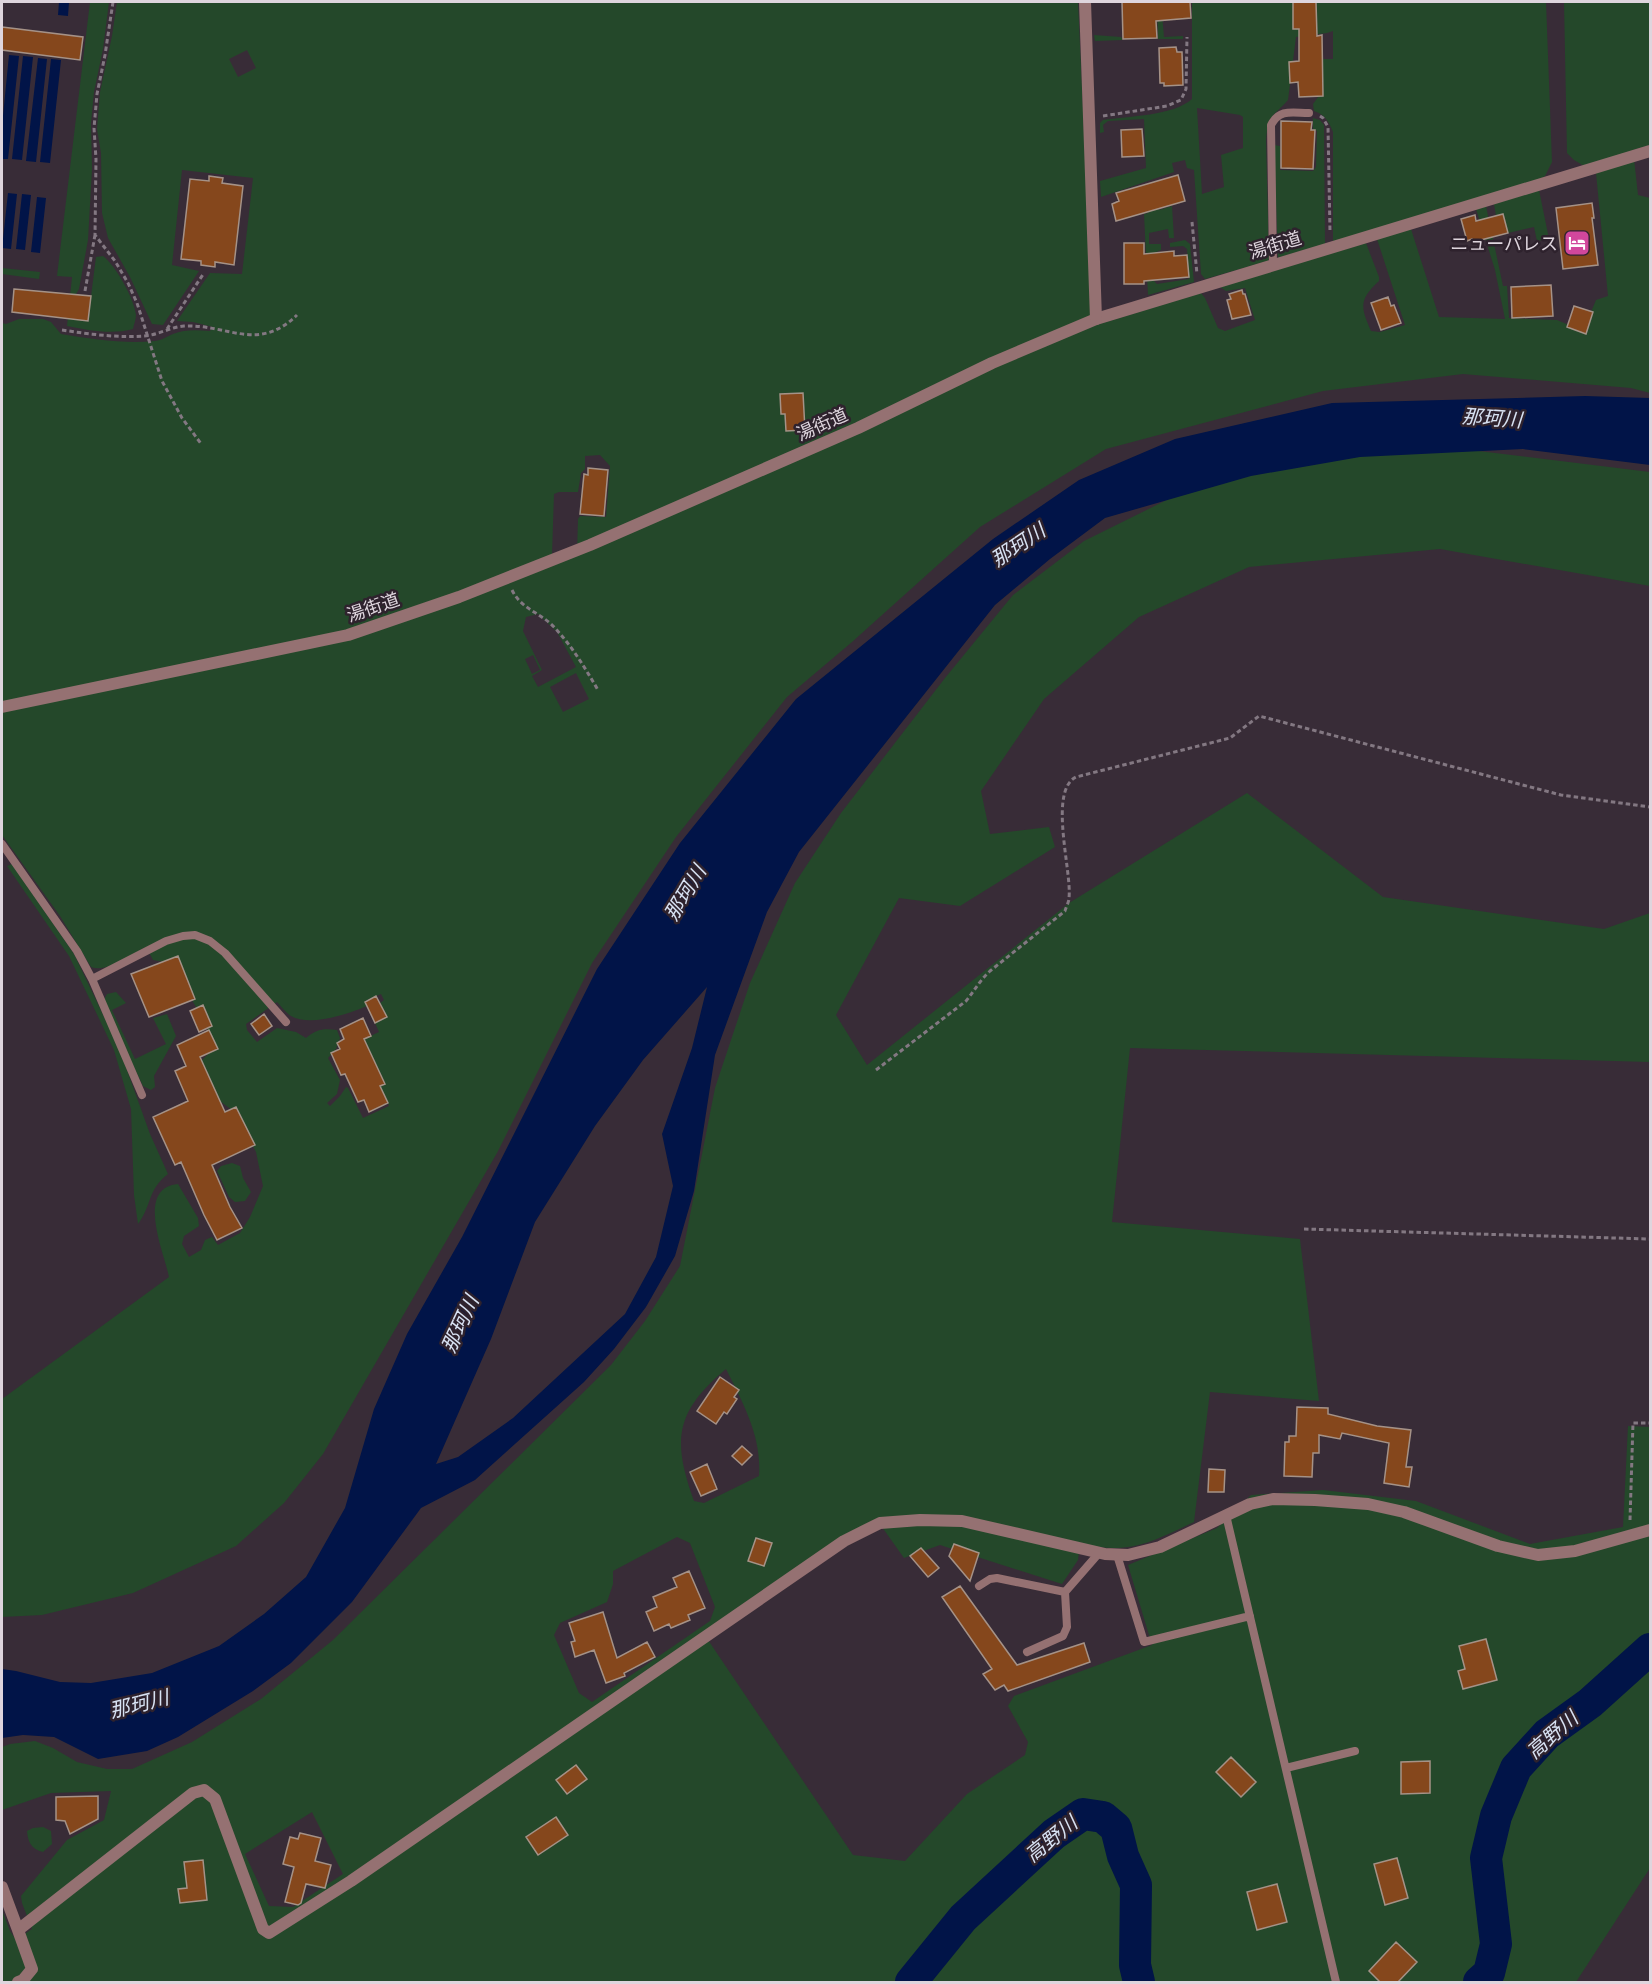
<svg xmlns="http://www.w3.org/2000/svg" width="1652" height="1984" font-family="Roboto,'Noto Sans JP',sans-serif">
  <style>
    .green { fill: #24482a; fill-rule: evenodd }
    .water { fill: #011448; fill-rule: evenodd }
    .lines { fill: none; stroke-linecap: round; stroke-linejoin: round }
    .river { stroke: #011448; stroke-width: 32 }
    .building { fill: #85471c; stroke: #a59287; stroke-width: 1.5 }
    .path { stroke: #837882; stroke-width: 3; stroke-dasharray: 4.5 3; stroke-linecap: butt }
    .service { stroke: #957172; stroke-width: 8 }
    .minor { stroke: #957172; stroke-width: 12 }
    .tertiary { stroke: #957172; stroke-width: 12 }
    .labels { text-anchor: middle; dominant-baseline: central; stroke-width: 5; stroke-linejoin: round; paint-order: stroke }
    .poi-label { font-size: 18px; fill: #ded5dd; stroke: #2e222d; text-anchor: end }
    .street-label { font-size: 18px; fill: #ded5dd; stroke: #2e222d }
    .water-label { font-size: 20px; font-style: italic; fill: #d8e2f3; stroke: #2e222d }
  </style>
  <rect width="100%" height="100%" fill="#382c37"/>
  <path class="green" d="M90,2H109L103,49L94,92L91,123L92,169L88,240L79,289L76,294L73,318L88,320L96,257L103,256C116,266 134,298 136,315C136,319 134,324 133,329C112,335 87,330 67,326L72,277L57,276Z
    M117,2H1078L1093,326L1201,293L1205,298L1218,328L1225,331L1255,320L1245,288L1226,291L1220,287L1366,243L1379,277V281C1358,300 1361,308 1371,331L1380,332L1405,325L1377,239L1411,229L1439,317L1505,319L1495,270L1476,209L1486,206L1503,286H1507L1509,318L1557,320L1583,331L1596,300L1608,296L1596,173L1574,160L1567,153L1564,2H1650V145L1633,150L1638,195L1650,198V393L1631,388L1463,374L1323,391L1106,449L980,527L852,642L787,697L676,837L592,963L497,1153L323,1454L284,1503L236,1546L133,1593L42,1615L2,1617V1399L169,1277C164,1252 135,1188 178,1184L198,1218L199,1226L184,1236L182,1244L189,1257L201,1250L205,1240L212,1237L218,1245L240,1233L250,1217L263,1186L256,1152L236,1113L213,1096L198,1064L212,1050L206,1024L170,963L153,960L146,947C131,955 108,973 91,967L60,916L2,835V323L6,324L19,319H43L51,322L61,334C92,339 124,344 155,341C162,340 166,337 173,334C185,329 197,330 210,331L213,327L193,322L177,321L210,273L242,274L253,178L182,170L172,265L199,271L163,325L152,324L130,277L108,238L102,213L101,153L97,129L100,92L112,36ZM247,50L256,68L238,77L229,59ZM600,455L610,466L606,517L580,516L578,519L577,553L552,555L554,494L559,492H578L581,473L585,469V456ZM538,614L557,632L576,667L538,687L532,676L542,670L523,631L526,617ZM533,655L540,670L532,674L525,659ZM576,673L589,699L563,712L550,687ZM381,994L384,1000L380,1003L387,1017L375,1023L379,1032L364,1039L385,1083L380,1086L389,1106L363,1118L348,1088L346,1087L340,1096L330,1106L327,1103L337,1094L340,1080L328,1058L336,1049L340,1038L337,1030C324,1028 316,1029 306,1038L296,1032L277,1028L257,1042L247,1030L246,1024L277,1002C281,1006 286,1013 291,1016C310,1027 348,1014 367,1006L365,1001Z
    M1157,2H1161L1164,37L1183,36V39H1158Z
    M1192,2H1546L1552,162L1545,176L1536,182L1333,242V132C1328,120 1325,115 1314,111L1313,104L1321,93L1322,59H1333V31L1327,33L1296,37L1288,100C1272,118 1268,114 1266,140L1269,257L1268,261L1205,279L1201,274L1194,170L1187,168L1185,160L1172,163L1174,172L1101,197L1100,181L1146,168L1144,119L1108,121L1103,125L1104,132L1100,133V123L1103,120C1129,116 1173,116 1192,99ZM1197,108L1240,115L1243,117V148L1221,155L1224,187L1202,194Z
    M1094,35L1121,37L1123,40L1095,41Z
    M1313,118L1320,120L1324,125L1325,244L1278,258L1274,145L1280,146V170L1313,171L1316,167L1317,131L1313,129Z
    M1539,190L1549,239L1537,241L1534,227L1508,233L1503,215L1496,216L1494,204Z
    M1146,202L1157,206L1159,210L1172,206L1174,238H1169L1168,229L1149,233V244H1161V250C1148,253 1153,270 1154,281L1157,284L1189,279L1187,249L1183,246L1170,247V243L1185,240L1190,244L1194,282L1148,295L1144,214L1148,213Z
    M2,268L40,272L39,279L2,274Z
    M1437,446L1650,472V586L1440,549L1249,567L1139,617L1044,699L981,791L990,834L1049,827L1055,847L960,906L899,898L836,1015L867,1065L1069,903L1247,793L1383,897L1604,929L1650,913V1062L1130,1048L1112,1222L1300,1239L1319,1401L1210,1392L1194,1522C1152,1542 1127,1556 1080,1543L1078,1560L1062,1584L940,1545L904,1558L877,1520L704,1634L853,1855L905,1861L967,1794L1025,1755L1028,1742L1008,1706L1014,1696L1152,1645L1128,1565L1217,1528L1251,1495L1323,1490L1416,1501L1530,1544L1623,1527L1628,1426L1650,1427V1868L1576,1982H2V1910L10,1931L16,1940L32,1929L22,1903L21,1896L67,1840L104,1820L111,1791L51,1793L2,1810V1747L10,1744L35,1741L53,1748L77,1762L107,1769H132L192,1742L261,1699L333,1640L611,1365L645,1321L680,1266L715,1088L750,983L795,883L841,813L945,678L1013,595L1084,541L1199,484L1254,461ZM726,1369C743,1403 762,1437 759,1476L704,1503L694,1501C672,1440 675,1412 726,1369ZM677,1537L690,1543L715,1607L710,1621L592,1702L579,1693L554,1635L560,1623L607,1602L613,1584V1571ZM312,1812L343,1874L293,1907L269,1906L245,1854Z
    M12,864L74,954L119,1048L150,1134L168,1174C147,1190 152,1206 138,1224L134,1195L131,1109L114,1050L69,956L7,866Z
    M116,992L126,1003L112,1010L135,1059L166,1044L153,1018L167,1014L176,1036L154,1076L155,1087L151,1090L143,1086L103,1002L107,994Z
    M232,1163L240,1166L243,1178L251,1192L245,1201L235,1202L229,1197L217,1171L221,1166Z
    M43,1827L51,1831L52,1844L43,1852C31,1849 28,1842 27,1831L33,1828Z"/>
  <path class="water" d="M59,2H69L68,16L58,15Z
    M9,55L19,56L8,159H2V126Z
    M23,56L33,57L22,160L12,159Z
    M38,58L47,59L36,162L26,161Z
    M51,59L61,60L50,163L40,162Z
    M8,193L17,194L11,249L2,248Z
    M22,194L31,195L25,250L16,249Z
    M37,197L46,198L40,253L31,252Z
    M1585,396L1650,398V465L1523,449L1360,457L1251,476L1105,518L1050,559L995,605L799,852L767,912L715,1055L694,1191L675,1256L646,1307L614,1349L584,1382L475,1480L421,1508L352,1602L291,1663L253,1691L178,1737L147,1751L98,1759L54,1737L23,1735L2,1738V1669L16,1671L60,1682L91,1683L152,1673L219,1646L264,1614L306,1577L345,1508L374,1409L407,1334L462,1237L597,969L680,843L796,699L993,539L1079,480L1175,439L1332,403ZM707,987L692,1048L662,1134L673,1186L656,1257L625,1314L513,1418L458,1457L436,1464L491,1339L535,1222L595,1126L643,1060Z"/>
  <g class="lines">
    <path class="river" d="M911,1982L963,1918L1054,1834L1083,1814L1103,1817L1116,1828L1123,1856L1136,1885L1135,1965L1139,1982
      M1479,1982L1489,1973L1496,1944L1486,1858L1496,1816L1516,1768L1547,1734L1590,1703L1650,1649"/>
  </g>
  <path class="building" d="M1122,2H1190L1191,18L1156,21L1157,38L1123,39Z
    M1293,2H1316L1317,36L1322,35L1323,96L1299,97L1298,82L1290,83L1289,62L1299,61V29H1293Z
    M2,27L83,37L80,60L2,50Z
    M1176,47L1177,52H1182L1183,85L1164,86V83H1160L1159,48Z
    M1281,121L1312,122L1311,130H1315L1313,169L1281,168Z
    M1142,129L1144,156L1122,157L1121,130Z
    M1178,175L1185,201L1116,221L1112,204L1119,201L1116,193Z
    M209,176L223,178L222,183L243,186L234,265L215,262V267L201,265V261L181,259L190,179L209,181Z
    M1592,203L1594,218H1592L1598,265L1563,269L1556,208Z
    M1503,214L1508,233L1473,242L1472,239L1467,241L1461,219L1475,215L1476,221Z
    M1124,243H1144V254L1174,251V256L1187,255L1189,277L1144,281V284H1124Z
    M1551,285L1553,316L1512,318L1511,287Z
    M14,289L91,296L88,321L12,312Z
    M1242,290L1243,294H1245L1251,315L1232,319L1227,300L1231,299L1229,294Z
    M1388,297L1391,306L1394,305L1401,323L1381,330L1371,303Z
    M1574,306L1593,312L1586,334L1567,327Z
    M803,393L805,430L786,431L785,414H781L780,394Z
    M588,468L608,470L604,516L580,514L584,474L588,475Z
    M178,956L195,999L149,1017L131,974Z
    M376,996L387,1017L375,1023L365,1002Z
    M203,1005L212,1026L199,1032L190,1011Z
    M264,1014L272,1026L259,1035L251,1024Z
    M363,1018L371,1036L364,1039L385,1084L380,1086L388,1103L369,1112L364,1100L358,1102L345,1074L341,1075L331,1053L340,1049L337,1043L344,1039L340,1029Z
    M209,1030L218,1049L200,1057L225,1112L236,1107L255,1145L212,1165L230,1207L242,1228L217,1240L204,1215L181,1162L175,1165L153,1117L188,1101L175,1071L186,1066L177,1045Z
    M720,1377L739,1390L734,1397L737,1399L727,1414L724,1412L716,1424L697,1411Z
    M1297,1407L1328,1408V1414L1377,1426L1411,1430L1406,1467H1412L1409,1487L1384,1483L1389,1443L1342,1433L1340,1439L1319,1435V1453H1313L1312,1477L1284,1476L1285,1442H1289V1436H1296Z
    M742,1446L752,1455L742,1465L732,1456Z
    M707,1464L717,1489L701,1496L690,1472Z
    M1209,1469L1225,1470L1224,1492H1208Z
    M756,1538L772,1543L764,1566L748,1561Z
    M954,1544L979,1553L970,1581L949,1556Z
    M921,1548L939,1568L928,1577L910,1556Z
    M689,1571L705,1608L688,1615L690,1620L671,1628L669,1624L654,1631L646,1612L657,1607L653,1597L677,1587L673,1578Z
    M960,1586L1017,1665L1084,1643L1090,1662L1008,1691L1004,1685L995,1690L983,1674L992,1669L942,1597Z
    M603,1612L617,1658L647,1642L655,1657L624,1673L625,1676L606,1683L594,1650L575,1657L571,1642L575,1641L569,1623Z
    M1486,1639L1497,1680L1463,1689L1458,1671L1465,1669L1459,1646Z
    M1231,1757L1256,1782L1241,1797L1216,1772Z
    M1430,1761V1793L1401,1794V1762Z
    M576,1765L587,1779L567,1794L556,1780Z
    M98,1796V1819L70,1834L65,1821L56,1820V1797Z
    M556,1817L568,1835L538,1855L526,1837Z
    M300,1833L321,1838L315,1861L331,1865L325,1888L306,1884L301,1903L298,1905L285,1902L294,1867L283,1864L290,1837L298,1839Z
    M1397,1858L1408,1898L1385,1905L1374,1864Z
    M203,1860L207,1900L180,1903L178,1889L187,1888L184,1862Z
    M1277,1884L1287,1922L1257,1930L1247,1892Z
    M1396,1942L1417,1962L1397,1983H1381L1369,1971Z"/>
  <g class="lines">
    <path class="path" d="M113,2L105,55L97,94L94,128L96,159L95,235L115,261L128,283L137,303L162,381L182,418L202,445
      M1103,116L1167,106L1181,100L1186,89L1187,37
      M1320,116L1323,118L1328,127L1330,232
      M1192,222L1197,274
      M85,291L95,235
      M167,329L204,273
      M62,330C89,334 117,338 144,336C158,335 171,327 184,326C228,324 258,353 297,315
      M512,590C521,609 541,613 554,627C572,646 585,668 598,690
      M876,1070L966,1001C975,990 980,980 990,971L1065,911C1066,907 1069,902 1069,898C1072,871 1048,791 1076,777L1230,738L1259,716L1561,795L1650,807
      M1304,1229L1650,1239
      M1630,1520L1633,1423H1650"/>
    <path class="service" d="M1273,265L1271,125C1280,108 1293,113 1309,113
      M2,844L77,951L92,979L142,1095
      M92,979L166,941L183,936L195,935L210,941L225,953L286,1022
      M1226,1515L1336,1982
      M1117,1555L1144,1642L1250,1616
      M979,1586L990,1579L997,1578L1065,1592L1099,1553
      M1027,1652L1063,1636L1067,1627L1065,1592
      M1286,1768L1355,1751"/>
    <path class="minor" d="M2,707L348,635L459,597L590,545L858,428L992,363L1096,319L1650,151
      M2,1887L18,1930
      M18,1982L23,1980L32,1969L18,1930L193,1793L204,1790L215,1799L263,1929L269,1933L351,1881L844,1541L880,1523L920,1520L962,1521L1105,1554L1128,1555L1160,1547L1250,1504L1273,1499L1315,1500L1368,1504L1404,1512L1498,1546L1538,1555L1575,1551L1650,1530"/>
    <path class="tertiary" d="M1085,2L1096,319"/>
  </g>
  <defs>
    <g id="hotel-square" transform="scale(1.35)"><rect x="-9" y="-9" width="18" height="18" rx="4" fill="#d1479c" stroke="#2e222d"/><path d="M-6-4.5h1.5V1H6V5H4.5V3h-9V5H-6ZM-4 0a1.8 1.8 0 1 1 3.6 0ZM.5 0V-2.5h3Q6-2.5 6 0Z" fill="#fff"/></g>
  </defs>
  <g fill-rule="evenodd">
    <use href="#hotel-square" x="1577" y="243"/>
  </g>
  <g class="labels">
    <g class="poi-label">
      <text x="1558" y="243">ニューパレス</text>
    </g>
    <g class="street-label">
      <text transform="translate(1275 245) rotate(-17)">湯街道</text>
      <text transform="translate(822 424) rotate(-24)">湯街道</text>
      <text transform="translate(373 607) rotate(-19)">湯街道</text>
    </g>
    <g class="water-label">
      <text transform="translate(1492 418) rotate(4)">那珂川</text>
      <text transform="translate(1018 545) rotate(-34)">那珂川</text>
      <text transform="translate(685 893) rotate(-59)">那珂川</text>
      <text transform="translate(460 1324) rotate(-65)">那珂川</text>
      <text transform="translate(139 1704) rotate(-14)">那珂川</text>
      <text transform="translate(1552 1735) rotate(-41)">高野川</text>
      <text transform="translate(1051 1839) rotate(-39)">高野川</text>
    </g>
  </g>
  <rect width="1652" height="1984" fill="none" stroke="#ded5dd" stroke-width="6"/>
</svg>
